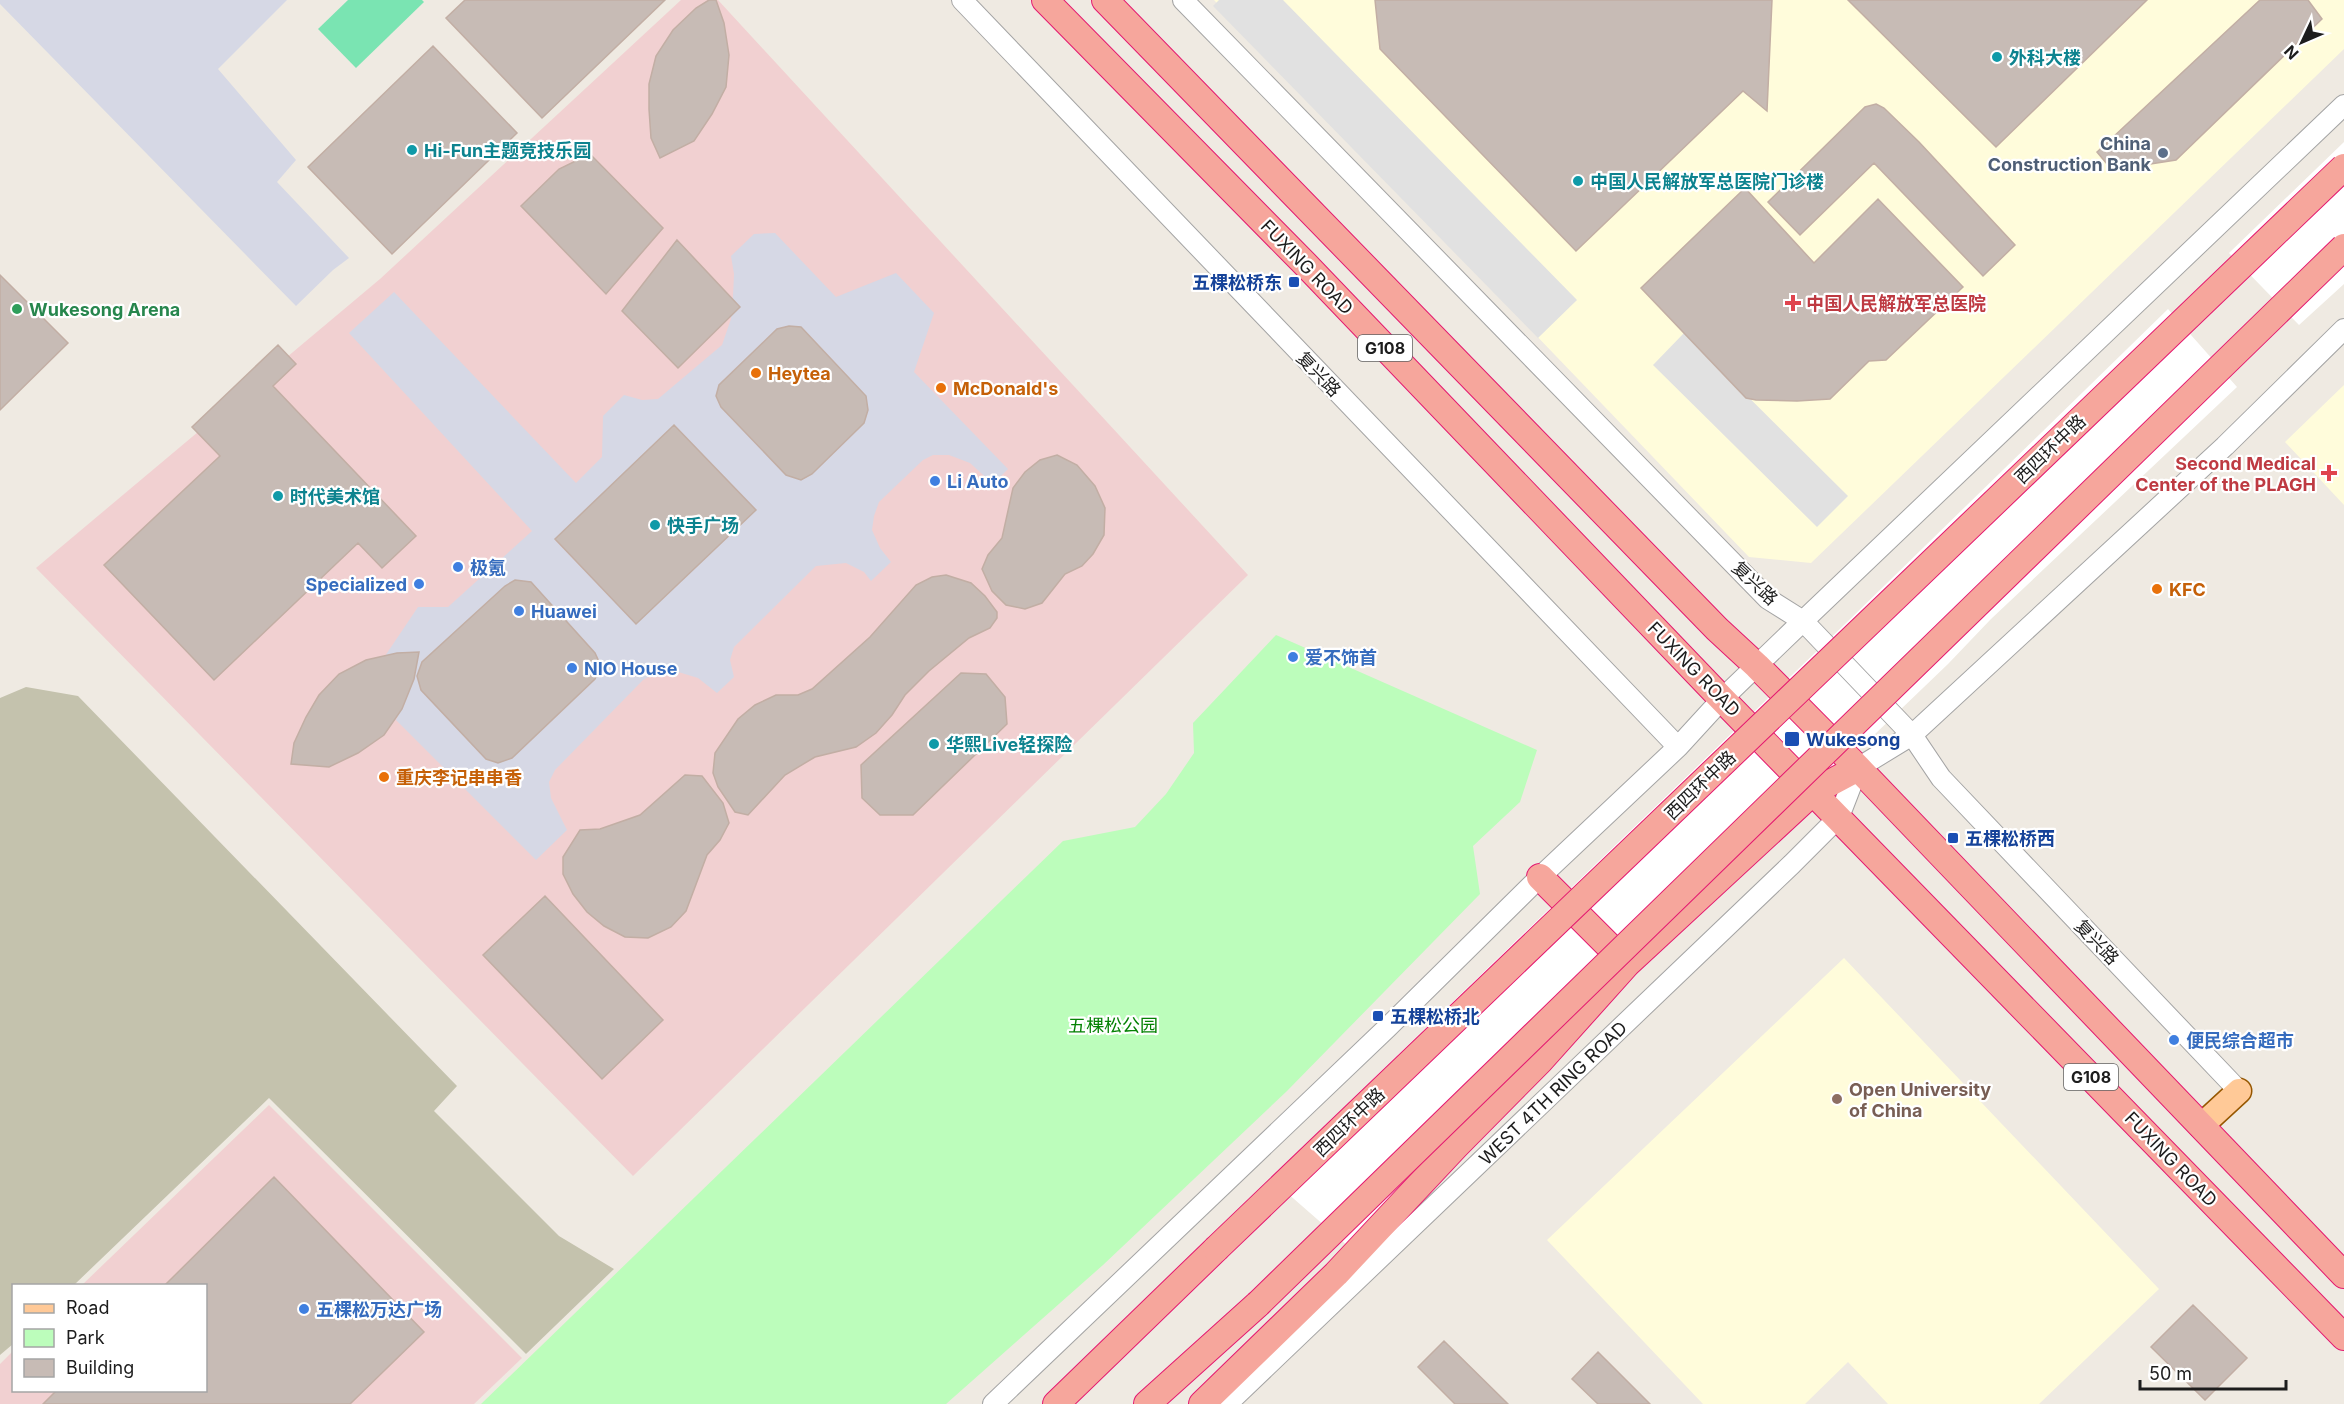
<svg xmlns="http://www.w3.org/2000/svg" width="2344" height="1404" font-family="Inter,'Noto Sans SC',sans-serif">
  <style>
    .commercial { fill: #f1d0d1 }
    .education { fill: #fffcdb }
    .construction { fill: #c4c2ad }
    .park { fill: #bcfdbb }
    .pitch { fill: #7ae4b2 }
    .parking { fill: #e1e1e1 }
    .plaza { fill: #d6d8e5; fill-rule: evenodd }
    .pier { fill: #fff }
    .building { fill: #c7bbb5; stroke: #c2aea4; stroke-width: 1.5 }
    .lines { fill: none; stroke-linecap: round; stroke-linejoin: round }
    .tertiary-casing { stroke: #a4a4a4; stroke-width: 22 }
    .primary-casing { stroke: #965700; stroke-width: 27 }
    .trunk-casing { stroke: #e41970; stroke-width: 28 }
    .tertiary { stroke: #fff; stroke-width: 20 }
    .primary { stroke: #ffc997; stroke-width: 24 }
    .trunk { stroke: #f6a69c; stroke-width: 26 }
    .trunk-bridge-casing { stroke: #e41970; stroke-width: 28; stroke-linecap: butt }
    .trunk-bridge { stroke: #f6a69c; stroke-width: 26 }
    .culture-dot { fill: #0f9aa8; stroke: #fff; stroke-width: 2 }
    .service-dot { fill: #5c6f8a; stroke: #fff; stroke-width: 2 }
    .transit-dot { fill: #1a4fb4; stroke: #fff; stroke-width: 2 }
    .health-dot { fill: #e0444e; stroke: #fff; stroke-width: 2 }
    .leisure-dot { fill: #2e9e5b; stroke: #fff; stroke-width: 2 }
    .food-dot { fill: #e8710a; stroke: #fff; stroke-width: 2 }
    .shop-dot { fill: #3f7fe0; stroke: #fff; stroke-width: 2 }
    .education-dot { fill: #8d6e63; stroke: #fff; stroke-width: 2 }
    .labels { text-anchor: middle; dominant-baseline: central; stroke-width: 4.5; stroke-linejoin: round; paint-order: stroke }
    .shield { fill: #fff; stroke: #616161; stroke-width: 1.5 }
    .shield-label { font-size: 16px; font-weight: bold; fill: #1d1d1d }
    .culture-label { font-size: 18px; font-weight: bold; fill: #0d838f; stroke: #fff; text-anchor: start }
    .service-label { font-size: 18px; font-weight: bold; fill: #4e5e75; stroke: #fff; text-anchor: end }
    .street-label { font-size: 18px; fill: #1d1d1d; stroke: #fff }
    .transit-label { font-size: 18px; font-weight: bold; fill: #164399; stroke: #fff; text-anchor: start }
    .health-label { font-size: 18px; font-weight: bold; fill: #be3a42; stroke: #fff; text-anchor: start }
    .leisure-label { font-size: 18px; font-weight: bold; fill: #27864d; stroke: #fff; text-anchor: start }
    .food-label { font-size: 18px; font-weight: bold; fill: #c56008; stroke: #fff; text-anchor: start }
    .shop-label { font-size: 18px; font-weight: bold; fill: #366cbe; stroke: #fff; text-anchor: start }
    .park-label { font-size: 18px; fill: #058204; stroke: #fff }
    .education-label { font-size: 18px; font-weight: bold; fill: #785e54; stroke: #fff; text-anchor: start }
  </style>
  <rect width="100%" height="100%" fill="#efeae2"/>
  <path class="commercial" d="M681,0H718L1248,575L633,1176L36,568L380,279Z
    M269,1105L522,1358L474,1404H0V1364L13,1351L14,1390H206V1286L82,1285Z"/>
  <path class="education" d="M1214,0H2344V49L1811,563L1749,557Z
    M2344,385V505L2285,442Z
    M1844,958L2159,1289L2039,1404H1888L1848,1362L1805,1404H1703L1547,1240Z"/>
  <path class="construction" d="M26,687L78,696L457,1086L434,1111L559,1236L614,1269L526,1354L269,1098L74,1285L14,1286L13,1344L0,1355V698Z"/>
  <path class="park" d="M1276,635L1537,750L1520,802L1473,846L1480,894L1287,1091L1103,1265L946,1404H481L1063,841L1135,827L1166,794L1194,753L1193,723Z"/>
  <path class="pitch" d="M348,0H422L424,2L356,68L318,29Z"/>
  <path class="parking" d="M1219,0H1283L1577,300L1538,338L1213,6Z
    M1684,333L1848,496L1817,527L1653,365Z"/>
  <path class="plaza" d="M0,0H287L218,69L296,160L277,182L349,258L333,270L296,306L0,4Z
    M775,233L836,297L896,273L934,313L914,372L1008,469L993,484L970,463L949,455H933L923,460L879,502L874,516L872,530L880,548L891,562L871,581L864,572L846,563L816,566L734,647L730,660L734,677L717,693L698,678L675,671H659L643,680L555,770L549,782L551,798L567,830L536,860L396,720L414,679L419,652L385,656L418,607H448L532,531L349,333L394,292L576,483L602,457L603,416L624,395L642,400L658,399L722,345L731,319L733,296L734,274L731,256L754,234ZM789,326L801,327L866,396L868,410L864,423L812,474L801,480L786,475L721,407L716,396L719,385L777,329ZM755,510L636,624L555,540V539ZM422,662L601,666L595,679L512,758L498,763L486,759L421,690L417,676Z"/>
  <path class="pier" d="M2344,142V284L2299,325L2229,253Z
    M2168,309L2237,387L1991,619L1948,664L1434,1157L1349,1247L1270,1178L1844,625Z"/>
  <path class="building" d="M465,0H665L542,118L446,18Z
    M709,0H716L724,23L729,55L726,87L712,114L694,141L660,158L651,138L649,109V84L656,56L673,30L696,8Z
    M1375,0H1772L1767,111L1743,91L1576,251L1380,49Z
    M1848,0H2147L1996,147Z
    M2260,0H2308L2322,19L2176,160L2112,170L2097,152Z
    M433,46L517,133L392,254L308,167Z
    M1876,104L1884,108L1919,142L2015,245L1983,276L1874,163L1800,235L1768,202L1865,107Z
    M590,154L663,228L606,294L521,206L559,169Z
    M1745,188L1814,263L1878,199L1963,287L1886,360L1869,361L1830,399L1797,401L1756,400L1746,398L1641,288Z
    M677,240L740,307L678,368L622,311Z
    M0,275L68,343L0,410Z
    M789,326L801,327L866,396L868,410L864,423L812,474L801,480L786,475L721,407L716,396L719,385L777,329Z
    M278,345L296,364L273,386L416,536L382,568L358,543L214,680L104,565L220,456L192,427Z
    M674,425L756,510L636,624L555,539Z
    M1057,455L1077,465L1095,486L1105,508L1104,535L1093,554L1082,566L1065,574L1042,603L1025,609L1006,605L992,591L982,569L988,555L1002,538L1013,488L1025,472L1040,460Z
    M946,575L971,583L985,596L997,612V618L990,628L969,638L929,671L905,695L892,715L876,733L856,747L815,757L785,775L748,815L735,812L718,787L713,773L715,753L738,719L755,705L776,695H798L812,689L870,637L916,585L932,577Z
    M515,580L531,582L595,653L601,666L595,679L512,758L498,763L486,759L421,690L417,676L422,662L505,586Z
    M419,652L414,679L402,709L384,735L358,753L329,767L291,764L294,743L306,717L319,695L339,674L366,660L397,653Z
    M961,673L986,674L1005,697L1007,724L913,815H880L862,798L861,765Z
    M685,775L702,776L723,803L729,823L720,840L707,855L686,911L671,927L648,938L625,937L604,926L587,912L573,894L563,874V857L580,830L600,829L640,815Z
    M545,896L663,1020L602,1079L483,955Z
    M274,1177L424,1332L350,1404H43L57,1390H206V1286H164Z
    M2193,1305L2247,1358L2205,1400L2151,1347Z
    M1444,1341L1508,1404H1455L1418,1367Z
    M1598,1352L1650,1404H1598L1572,1379Z"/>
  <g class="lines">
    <g class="tertiary-casing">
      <path id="tertiary" d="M962,0L1678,747
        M1183,0L1768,599L1803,621L1912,735L1941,778L2239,1091
        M993,1404L1388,1027L1540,877L1678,747L1722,699L1803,621L2344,105
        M1227,1404L1792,864L1839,817L1858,768L1912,735L2225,446L2344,329"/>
    </g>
    <g class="primary-casing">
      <path id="primary" d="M2201,1126L2239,1091"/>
    </g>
    <g class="trunk-casing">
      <path id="trunk" d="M1045,0L1308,267L1722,699L2344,1337
        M1105,0L1717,629L1757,666L1858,768L2344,1275
        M1540,877L1627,964
        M1056,1404L1216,1249
        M1147,1404L1258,1304
        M1202,1404L1336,1274L1456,1146L1540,1061L1627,964L1813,792L1858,768"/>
    </g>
    <use href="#tertiary" class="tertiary"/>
    <use href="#primary" class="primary"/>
    <use href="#trunk" class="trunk"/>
    <g class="trunk-bridge-casing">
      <path id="trunk-bridge" d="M1216,1249L2344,167
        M1258,1304L2344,247"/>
    </g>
    <use href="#trunk-bridge" class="trunk-bridge"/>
  </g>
  <g class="culture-dot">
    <circle cx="1997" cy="57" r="6"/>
    <circle cx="412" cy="150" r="6"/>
    <circle cx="1578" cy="181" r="6"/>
    <circle cx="278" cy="496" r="6"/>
    <circle cx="655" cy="525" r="6"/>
    <circle cx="934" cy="744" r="6"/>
  </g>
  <circle class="service-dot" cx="2163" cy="153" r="6"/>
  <g class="transit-dot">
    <rect x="1288" y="276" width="12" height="12" rx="3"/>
    <rect x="1784" y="731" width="16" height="16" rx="3"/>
    <rect x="1947" y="832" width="12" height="12" rx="3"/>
    <rect x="1372" y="1010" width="12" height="12" rx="3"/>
  </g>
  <g class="health-dot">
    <path d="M1790 294h6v6h6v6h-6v6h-6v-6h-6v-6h6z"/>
    <path d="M2326 464h6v6h6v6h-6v6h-6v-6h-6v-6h6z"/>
  </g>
  <circle class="leisure-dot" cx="17" cy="309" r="6"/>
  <g class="food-dot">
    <circle cx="756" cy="373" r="6"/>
    <circle cx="941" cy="388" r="6"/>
    <circle cx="2157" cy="589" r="6"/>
    <circle cx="384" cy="777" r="6"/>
  </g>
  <g class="shop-dot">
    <circle cx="935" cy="481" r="6"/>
    <circle cx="458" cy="567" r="6"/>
    <circle cx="419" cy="584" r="6"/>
    <circle cx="519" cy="611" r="6"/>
    <circle cx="1293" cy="657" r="6"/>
    <circle cx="572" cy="668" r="6"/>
    <circle cx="2174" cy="1040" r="6"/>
    <circle cx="304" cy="1309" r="6"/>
  </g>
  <circle class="education-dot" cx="1837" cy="1099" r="6"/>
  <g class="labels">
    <g class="shield">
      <rect x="1358" y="335" width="54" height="26" rx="4.5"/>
      <rect x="2064" y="1064" width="54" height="26" rx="4.5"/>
    </g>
    <g class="shield-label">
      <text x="1385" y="348">G108</text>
      <text x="2091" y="1077">G108</text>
    </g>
    <g class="culture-label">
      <text x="2009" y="57">外科大楼</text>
      <text x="424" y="150">Hi-Fun主题竞技乐园</text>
      <text x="1590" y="181">中国人民解放军总医院门诊楼</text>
      <text x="290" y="496">时代美术馆</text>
      <text x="667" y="525">快手广场</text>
      <text x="946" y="744">华熙Live轻探险</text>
    </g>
    <g class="service-label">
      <text x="2151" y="143">China<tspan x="2151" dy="21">Construction Bank</tspan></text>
    </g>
    <g class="street-label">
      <text transform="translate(1307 267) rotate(46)">FUXING ROAD</text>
      <text transform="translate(1319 374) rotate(46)">复兴路</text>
      <text transform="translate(2050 449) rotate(-44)">西四环中路</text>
      <text transform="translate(1755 583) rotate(43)">复兴路</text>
      <text transform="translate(1694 669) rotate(46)">FUXING ROAD</text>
      <text transform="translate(1700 785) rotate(-44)">西四环中路</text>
      <text transform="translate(2097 942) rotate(46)">复兴路</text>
      <text transform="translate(1553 1093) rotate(-44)">WEST 4TH RING ROAD</text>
      <text transform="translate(1349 1122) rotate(-44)">西四环中路</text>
      <text transform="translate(2171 1159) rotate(46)">FUXING ROAD</text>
    </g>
    <g class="transit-label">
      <text x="1282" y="282" text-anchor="end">五棵松桥东</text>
      <text x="1806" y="739">Wukesong</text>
      <text x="1965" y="838">五棵松桥西</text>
      <text x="1390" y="1016">五棵松桥北</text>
    </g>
    <g class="health-label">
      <text x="1806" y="303">中国人民解放军总医院</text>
      <text x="2316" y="463" text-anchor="end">Second Medical<tspan x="2316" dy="21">Center of the PLAGH</tspan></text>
    </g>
    <g class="leisure-label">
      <text x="29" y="309">Wukesong Arena</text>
    </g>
    <g class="food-label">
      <text x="768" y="373">Heytea</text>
      <text x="953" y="388">McDonald's</text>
      <text x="2169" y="589">KFC</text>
      <text x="396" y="777">重庆李记串串香</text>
    </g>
    <g class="shop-label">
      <text x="947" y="481">Li Auto</text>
      <text x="470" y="567">极氪</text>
      <text x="407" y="584" text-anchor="end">Specialized</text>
      <text x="531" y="611">Huawei</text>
      <text x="1305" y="657">爱不饰首</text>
      <text x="584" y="668">NIO House</text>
      <text x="2186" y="1040">便民综合超市</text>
      <text x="316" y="1309">五棵松万达广场</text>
    </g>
    <g class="park-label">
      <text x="1113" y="1025">五棵松公园</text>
    </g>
    <g class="education-label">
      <text x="1849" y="1089">Open University<tspan x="1849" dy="21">of China</tspan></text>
    </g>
  </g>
  <rect x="12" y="1284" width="195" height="108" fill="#ffffff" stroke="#a5a5a5" stroke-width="1.5"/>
  <rect x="24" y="1304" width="30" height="9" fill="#ffc997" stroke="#a5a5a5" stroke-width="1.5"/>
  <text x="66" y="1314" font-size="18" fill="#1d1d1d">Road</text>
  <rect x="24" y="1329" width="30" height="18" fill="#bcfdbb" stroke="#a5a5a5" stroke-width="1.5"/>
  <text x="66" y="1344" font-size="18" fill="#1d1d1d">Park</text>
  <rect x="24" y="1359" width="30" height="18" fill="#c7bbb5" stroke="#a5a5a5" stroke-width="1.5"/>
  <text x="66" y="1374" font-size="18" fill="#1d1d1d">Building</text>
  <g transform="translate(2302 42) rotate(226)" stroke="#ffffff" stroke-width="4.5" paint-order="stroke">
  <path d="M0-4.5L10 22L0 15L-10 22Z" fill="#1d1d1d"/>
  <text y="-9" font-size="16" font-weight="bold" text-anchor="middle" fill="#1d1d1d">N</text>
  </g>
  <path d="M2140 1380v9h146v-9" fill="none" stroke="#1d1d1d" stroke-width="3"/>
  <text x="2149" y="1380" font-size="18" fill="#1d1d1d" stroke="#ffffff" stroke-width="4.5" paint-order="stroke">50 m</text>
</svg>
